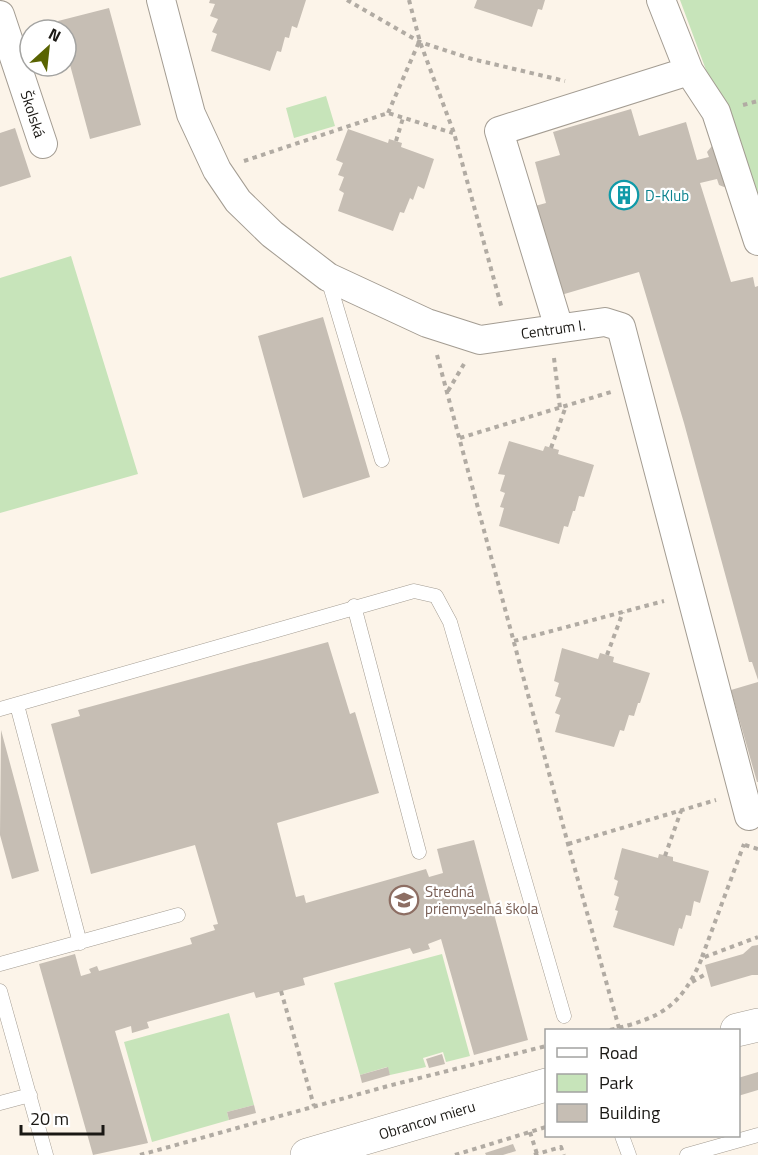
<svg xmlns="http://www.w3.org/2000/svg" width="758" height="1155" font-family="'Titillium Web',sans-serif">
  <style>
    .green { fill: #c7e4ba }
    .building { fill: #c6beb4 }
    .lines { fill: none; stroke-linecap: round; stroke-linejoin: round }
    .lane-casing { stroke: #a39c92; stroke-width: 15 }
    .street-casing { stroke: #a39c92; stroke-width: 30 }
    .primary-casing { stroke: #a39c92; stroke-width: 34 }
    .path { stroke: #b1aba3; stroke-width: 4; stroke-dasharray: 4.5 4.5; stroke-linecap: butt }
    .lane { stroke: #fff; stroke-width: 14 }
    .street { stroke: #fff; stroke-width: 28 }
    .primary { stroke: #fff; stroke-width: 33 }
    .labels { text-anchor: middle; dominant-baseline: central; stroke-width: 4.5; stroke-linejoin: round; paint-order: stroke }
    .street-label { font-size: 15px; fill: #1a1814; stroke: #fff }
    .culture-label { font-size: 15px; fill: #0d838f; stroke: #fff; text-anchor: start }
    .education-label { font-size: 15px; fill: #785e54; stroke: #fff; text-anchor: start }
  </style>
  <rect width="100%" height="100%" fill="#fcf4e9"/>
  <path class="green" d="M680,0H758V195L722,113Z
    M326,96L335,126L294,138L286,108Z
    M71,256L138,474L0,513V278Z
    M442,954L470,1056L446,1062L443,1052L423,1058L426,1067L390,1075L387,1067L360,1075L334,983Z
    M229,1013L254,1105L227,1112L229,1120L152,1142L124,1042Z"/>
  <path class="building" d="M210,0H306L297,28L292,26L289,38L285,37L281,52L277,51L270,71L211,51L217,34L212,32L218,19L210,16L215,4L209,3Z
    M477,0H545L542,10L538,9L532,27L474,8Z
    M109,8L141,125L90,139L66,50V30H61L58,21Z
    M631,109L639,136L686,122L697,160L709,157L707,152L712,146L718,145L730,185L724,187L719,185L717,179L700,183L731,282L753,277L755,287L758,286V680L752,662H749L684,423L639,272L561,295L535,206L546,203L535,162L560,155L553,132Z
    M15,128L31,177L0,187V133Z
    M348,129L388,143L389,139L402,143L401,147L434,159L424,189L418,186L413,200L410,198L404,213L400,212L393,231L338,211L344,193L339,190L344,177L338,175L343,163L336,160Z
    M323,317L370,477L303,498L258,336Z
    M509,441L543,451L545,446L559,450L558,454L594,465L584,497L579,496L575,511H573L568,527L564,526L559,544L499,526L504,508L500,507L505,493L500,491L505,475L498,474Z
    M328,642L350,714L355,712L379,793L277,823L296,897L304,895L306,903L426,869L429,877L443,873L437,849L474,840L528,1040L474,1055L441,939L428,944L430,949L413,954L410,948L303,978L305,985L256,998L254,992L147,1022L149,1028L132,1033L131,1026L115,1031L148,1143L93,1155L39,964L75,954L81,976L91,973L89,969L97,966L99,971L192,944L190,938L215,930L213,925L218,924L195,845L91,874L51,724L80,716L78,710Z
    M562,648L598,659L600,653L614,657L613,662L650,673L640,703H638L634,716L629,715L624,731L620,730L614,747L555,732L560,715L555,713L561,698L555,696L559,683L554,681Z
    M758,682V782H757L731,690Z
    M1,730L39,871L12,879L0,835Z
    M622,848L658,858L659,854L673,857V861L709,871L700,903L694,901L691,916L686,915L682,929L679,928L674,946L613,927L618,911L615,910L619,897L614,895L618,881L614,879Z
    M758,945V975H752L711,987L705,965L743,954L752,946Z
    M442,1054L445,1064L429,1068L426,1059Z
    M388,1067L390,1075L362,1083L360,1075Z
    M758,1072V1090L738,1096V1078Z
    M254,1105L256,1113L229,1120L227,1112Z
    M513,1144L516,1151L503,1155H486L485,1153Z"/>
  <g class="lines">
    <g class="lane-casing">
      <path id="lane" d="M328,279L382,460
        M354,606L419,852
        M17,705L80,943
        M0,709L414,591L436,596L450,622L564,1016
        M0,964L178,915
        M0,991L46,1155
        M0,1103L30,1095
        M622,1136L629,1155
        M687,1155L758,1135"/>
    </g>
    <g class="street-casing">
      <path id="street" d="M161,0L191,114L217,170L238,201L272,234L328,277L427,323L480,340L605,322L621,327L749,816
        M661,0L689,71L716,112L758,241
        M0,15L43,144
        M559,328L499,131L689,71"/>
    </g>
    <g class="primary-casing">
      <path id="primary" d="M737,1030L758,1025
        M307,1155L546,1085"/>
    </g>
    <path class="path" d="M347,0L420,42L472,59L565,81
      M409,0L420,42L454,133L502,309
      M743,105L758,101
      M388,113L419,42
      M396,141L403,118
      M244,161L388,113L453,133
      M437,355L568,844L619,1028
      M554,358L560,408
      M448,391L464,364
      M460,438L611,392
      M551,448L566,406
      M514,641L664,601
      M607,655L623,612
      M568,844L716,800
      M745,845L758,849
      M665,856L681,811
      M702,957L744,844
      M692,982L704,975
      M281,991L314,1106
      M610,1030C661,1018 681,1007 702,958L758,937
      M530,1132L537,1154
      M140,1155L388,1086L546,1046
      M455,1155L546,1127
      M534,1155L561,1147L564,1155"/>
    <use href="#lane" class="lane"/>
    <use href="#street" class="street"/>
    <use href="#primary" class="primary"/>
  </g>
  <defs>
    <g id="building-ring" transform="scale(1.5)"><circle r="9.5" fill="#fff" stroke="#0f9aa8" stroke-width="1.5"/><path d="M-4-6H4V6H1V3H-1V6H-4ZM-2.5-4.3h1.7v1.8h-1.7ZM.8-4.3h1.7v1.8H.8ZM-2.5-1h1.7V.8h-1.7ZM.8-1h1.7V.8H.8Z" fill="#0f9aa8"/></g>
    <g id="university-ring" transform="scale(1.5)"><circle r="9.5" fill="#fff" stroke="#8d6e63" stroke-width="1.5"/><path d="M0-5L7-2L0 1L-7-2ZM-4 1L0 2.5L4 1V4Q0 6-4 4Z" fill="#8d6e63"/></g>
  </defs>
  <g fill-rule="evenodd">
    <use href="#building-ring" x="624" y="195"/>
    <use href="#university-ring" x="404" y="900"/>
  </g>
  <g class="labels">
    <g class="street-label">
      <text transform="translate(33 114) rotate(72)">Školská</text>
      <text transform="translate(553 329) rotate(-8)">Centrum I.</text>
      <text transform="translate(427 1120) rotate(-17)">Obrancov mieru</text>
    </g>
    <g class="culture-label">
      <text x="645" y="195">D-Klub</text>
    </g>
    <g class="education-label">
      <text x="425" y="891">Stredná<tspan x="425" dy="17">priemyselná škola</tspan></text>
    </g>
  </g>
  <rect x="545" y="1029" width="195" height="108" fill="#ffffff" stroke="#a3a3a1" stroke-width="1.5"/>
  <rect x="557" y="1048" width="30" height="9" fill="#ffffff" stroke="#a3a3a1" stroke-width="1.5"/>
  <text x="599" y="1059" font-size="18" fill="#1a1814">Road</text>
  <rect x="557" y="1074" width="30" height="18" fill="#c7e4ba" stroke="#a3a3a1" stroke-width="1.5"/>
  <text x="599" y="1089" font-size="18" fill="#1a1814">Park</text>
  <rect x="557" y="1104" width="30" height="18" fill="#c6beb4" stroke="#a3a3a1" stroke-width="1.5"/>
  <text x="599" y="1119" font-size="18" fill="#1a1814">Building</text>
  <g transform="translate(48 48) rotate(27)"><circle r="28" fill="#ffffff" stroke="#a3a3a1" stroke-width="1.5"/>
  <path d="M0-4.5L10 22L0 15L-10 22Z" fill="#596301"/>
  <text y="-9" font-size="16" font-weight="bold" text-anchor="middle" fill="#1a1814">N</text>
  </g>
  <path d="M21 1125v9h82v-9" fill="none" stroke="#1a1814" stroke-width="3"/>
  <text x="30" y="1125" font-size="18" fill="#1a1814" stroke="#ffffff" stroke-width="4.5" paint-order="stroke">20 m</text>
</svg>
